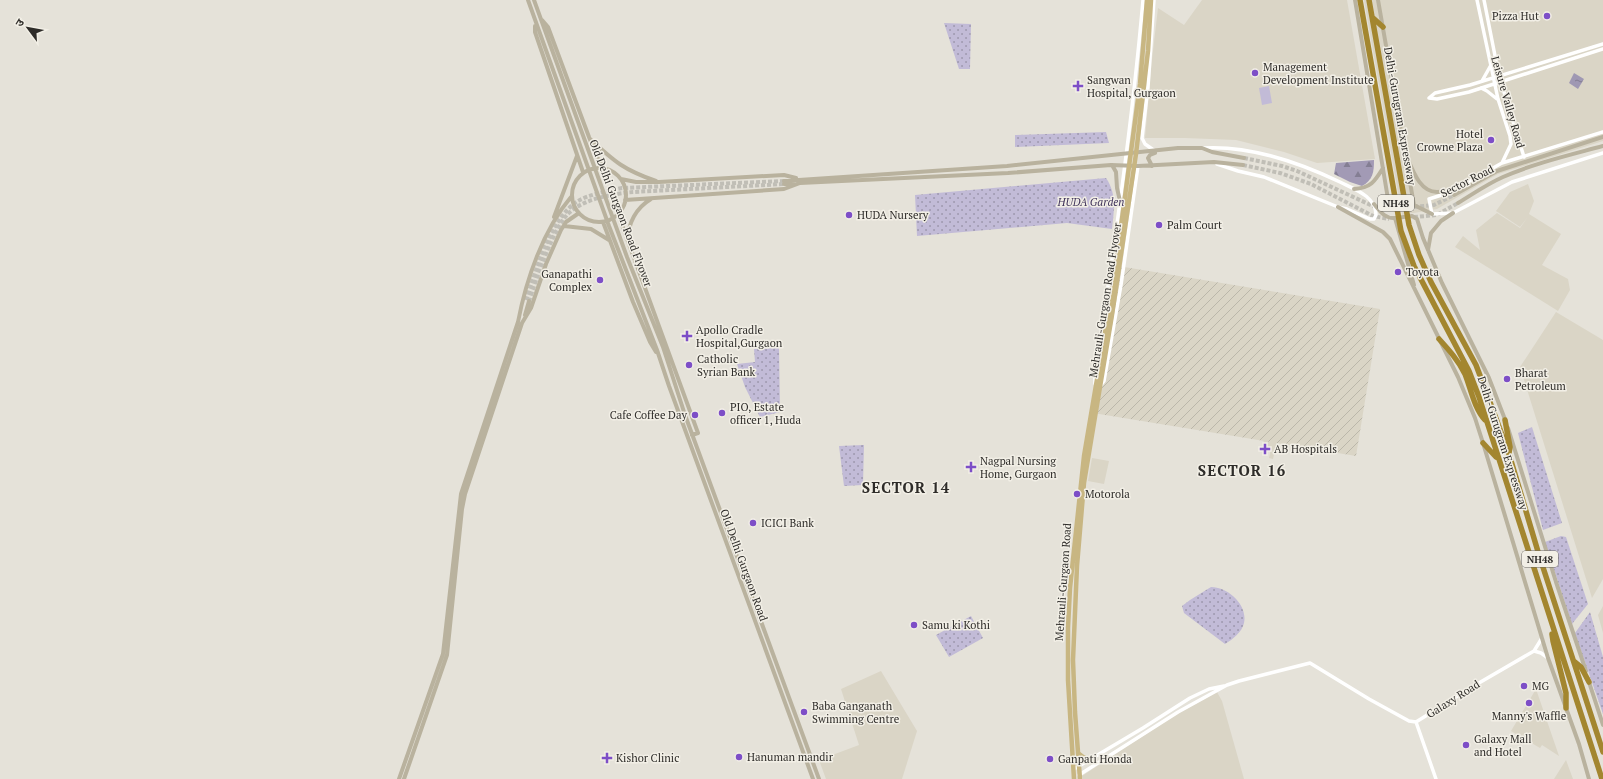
<svg xmlns="http://www.w3.org/2000/svg" width="1603" height="779" font-family="'PT Serif','Noto Sans Devanagari',serif">
  <style>
    .built { fill: #dad5c6 }
    .industrial { fill: url(#industrial-furrows) }
    .green { fill: url(#green-dots) }
    .forest { fill: url(#forest-firs) }
    .pitch { fill: #c2bbd7 }
    .water { fill: url(#water-ripples) }
    .lines { fill: none; stroke-linecap: round; stroke-linejoin: round }
    .secondary-tunnel { stroke: #c0beb6; stroke-width: 4; stroke-dasharray: 4 2; stroke-linecap: butt }
    .tertiary { stroke: #fff; stroke-width: 3.5 }
    .secondary { stroke: #b9b29e; stroke-width: 4 }
    .primary { stroke: #c8b682; stroke-width: 4.5 }
    .motorway { stroke: #a3862f; stroke-width: 5.5 }
    .poi-dot { fill: #7d4ec7; stroke: #f2efe6; stroke-width: 1.5 }
    .labels { text-anchor: middle; dominant-baseline: central; stroke-width: 3; stroke-linejoin: round; paint-order: stroke }
    .shield { fill: #f2efe6; stroke: #696662; stroke-width: 1 }
    .shield-label { font-size: 10px; font-weight: bold; fill: #2e2c29 }
    .poi-label { font-size: 11px; fill: #2e2c29; stroke: #f2efe6; text-anchor: start }
    .street-label { font-size: 11px; fill: #2e2c29; stroke: #f2efe6 }
    .park-label { font-size: 11px; font-style: italic; fill: #3f325a; stroke: #f2efe6 }
    .district-label { font-size: 15px; font-weight: bold; letter-spacing: 1px; fill: #2e2c29; stroke: #f2efe6 }
  </style>
  <defs>
    <pattern id="industrial-furrows" width="10" height="10" patternUnits="userSpaceOnUse"><rect width="10" height="10" fill="#dad5c6"/><path d="M-1 1l2-2M0 10L10 0M9 11l2-2" fill="none" stroke="#bbb7aa"/></pattern>
    <pattern id="green-dots" width="8" height="8" patternUnits="userSpaceOnUse"><rect width="8" height="8" fill="#c2bbd7"/><path d="M2 2h.1M6 6h.1" fill="none" stroke="#9e98ae" stroke-width="1.8" stroke-linecap="round"/></pattern>
    <pattern id="forest-firs" width="22" height="20" patternUnits="userSpaceOnUse"><rect width="22" height="20" fill="#a29ab5"/><path d="M5 1l3.5 6h-7zM16 11l3.5 6h-7z" fill="#847e93"/></pattern>
    <pattern id="water-ripples" width="26" height="14" patternUnits="userSpaceOnUse"><rect width="26" height="14" fill="#9f98b3"/><path d="M2 4q2-2 4 0t4 0M15 11q2-2 4 0t4 0" fill="none" stroke="#827c92"/></pattern>
  </defs>
  <rect width="100%" height="100%" fill="#e5e2d9"/>
  <path class="built" d="M1202,0H1347L1375,159L1317,163L1284,152L1236,140L1185,138H1145L1152,59L1158,8L1184,25Z
    M1364,0H1603V141L1498,174L1437,209L1402,215Z
    M1528,184L1534,201L1529,214L1561,234L1542,265L1568,279L1570,290L1558,311L1455,247L1463,236L1480,250L1476,230L1497,213L1520,228L1527,218L1520,227L1496,211L1510,192Z
    M1556,312L1603,340V579L1592,598L1520,367Z
    M1264,439L1277,441L1273,459L1269,458L1271,449L1268,448V451L1262,450Z
    M1092,458L1109,461L1104,484L1088,481Z
    M1603,606V633L1598,615Z
    M881,671L917,731L902,779H826L819,760L859,745L841,689Z
    M1536,689L1559,756L1542,745L1540,748L1511,731Z
    M1217,692L1222,701L1244,779H1083L1082,776L1175,715Z
    M1566,760L1573,779H1554Z"/>
  <path class="industrial" d="M1118,266L1380,309L1356,456L1093,413Z"/>
  <path class="green" d="M944,23L971,24L970,69H959Z
    M1106,132L1109,143L1015,147V135Z
    M1106,178C1117,194 1114,210 1112,229L1067,223L917,236L915,195Z
    M779,348L780,412L760,417L745,387L737,364L755,362L754,349Z
    M1532,427L1562,523L1543,530L1518,433Z
    M864,445L863,485L844,486L839,446Z
    M1561,536L1566,537L1588,604L1572,624L1545,542Z
    M1211,587C1228,587 1248,605 1244,623C1242,632 1233,639 1225,644L1184,613L1182,606L1190,600Z
    M1590,612L1603,657V714L1575,633Z
    M971,616L983,638L949,657L936,635Z"/>
  <path class="forest" d="M1374,160C1374,172 1373,180 1362,186L1350,182L1334,174L1336,163Z"/>
  <path class="pitch" d="M1269,86L1272,103L1262,105L1259,88Z"/>
  <path class="water" d="M1574,73L1584,79L1578,89L1569,83Z"/>
  <g class="lines">
    <path class="secondary-tunnel" d="M1244,158L1282,166L1297,171L1375,207L1390,209L1434,205L1454,195
      M1243,165L1280,173L1311,184L1373,216L1389,219
      M1414,217L1437,215L1458,203
      M526,300C536,271 550,218 578,201C590,194 608,191 622,188L784,181
      M529,301C536,280 554,225 570,212C586,198 613,194 633,192L784,184"/>
    <path class="tertiary" d="M1154,0L1148,87L1142,138L1145,144L1155,151
      M1477,0L1498,99L1510,136L1511,144L1502,163
      M1484,0L1499,76L1524,157
      M1482,81L1491,65
      M1481,88L1487,91L1497,99
      M1429,98L1435,93L1470,85L1603,44
      M1429,98L1437,99L1469,92L1603,49
      M1603,132L1502,163L1448,193L1429,199L1432,214L1453,213L1512,182L1603,153
      M1203,148C1250,145 1298,162 1340,182C1354,189 1376,196 1376,215L1374,219H1370L1347,209L1338,207L1264,177L1238,171L1217,164
      M1095,384V373C1114,249 1132,125 1143,0
      M1101,385L1104,381L1121,285L1138,166
      M1534,651L1541,653L1548,658
      M1416,722L1436,779
      M1074,769L1143,728L1190,698L1209,689L1224,686
      M1079,775L1178,712L1227,685L1239,681L1310,663L1369,699L1409,721L1416,722L1472,687L1534,651L1542,638"/>
    <path class="secondary" d="M528,0L609,226L657,350L669,386L813,779
      M534,0L627,257L663,347L685,415L819,779
      M1355,0L1388,199L1391,203L1414,205L1432,214
      M1378,0L1414,205
      M542,20L548,27L589,137L597,157L604,168
      M535,26V32L583,172
      M590,139C615,162 624,170 656,181
      M1406,155C1412,168 1419,192 1437,192C1442,192 1450,190 1455,188
      M1112,165L1116,172L1117,188L1120,201
      M1152,166L1148,158L1150,155L1155,153
      M572 195a27 27 0 1 1 54 0a27 27 0 1 1-54 0Z
      M621,179L636,182H659L784,175L796,178
      M784,181L1007,166L1178,148H1202L1212,152L1244,158
      M784,184H794
      M1354,189C1371,188 1375,181 1383,168
      M1454,195L1497,171L1603,137
      M625,200L784,189L800,183L1008,173L1111,165L1138,166L1214,162L1243,165
      M1458,203C1473,194 1487,184 1503,177C1535,163 1570,155 1603,146
      M1374,204C1380,211 1385,219 1395,218
      M1338,207L1383,232L1390,239L1458,377L1475,418L1483,443L1548,658L1579,744L1589,779
      M618,214L698,433L692,435
      M554,217L577,156
      M603,222L633,302L650,342L656,352
      M564,226L591,229L609,240
      M628,240C628,223 636,208 651,199
      M1428,250L1431,233L1441,221L1453,213
      M1414,285L1395,218L1412,216L1417,219L1423,238L1442,283L1489,378L1506,422
      M525,315L529,301
      M1508,428L1556,582L1586,671
      M1588,679L1603,725
      M399,779L443,654L461,494L518,322C526,280 543,230 571,197
      M404,779L447,655L462,509L465,494L522,323L531,308L546,264L561,230L566,222L579,213"/>
    <path class="primary" d="M1078,753L1083,757L1091,760
      M1074,779L1068,680V628L1070,588L1084,456L1114,279L1140,84L1147,0
      M1080,779L1075,712L1073,660L1077,566L1084,483L1112,315L1136,154L1148,51L1151,0"/>
    <path class="motorway" d="M1360,0L1401,231L1414,266L1469,371L1479,397L1602,779
      M1369,0L1409,225L1419,255L1431,282L1476,365L1487,394L1509,454L1539,555L1603,752
      M1373,18L1383,27
      M1439,339C1449,350 1458,360 1465,374C1471,389 1474,408 1485,420
      M1505,420L1510,447L1509,453
      M1483,443L1496,457
      M1552,634L1553,641L1566,693V708
      M1575,662L1581,667L1589,682"/>
  </g>
  <g class="poi-dot">
    <circle cx="1547" cy="16" r="4"/>
    <circle cx="1255" cy="73" r="4"/>
    <path d="M1076 80h4v4h4v4h-4v4h-4v-4h-4v-4h4z"/>
    <circle cx="1491" cy="140" r="4"/>
    <circle cx="849" cy="215" r="4"/>
    <circle cx="1159" cy="225" r="4"/>
    <circle cx="1398" cy="272" r="4"/>
    <circle cx="600" cy="280" r="4"/>
    <path d="M685 330h4v4h4v4h-4v4h-4v-4h-4v-4h4z"/>
    <circle cx="689" cy="365" r="4"/>
    <circle cx="1507" cy="379" r="4"/>
    <circle cx="722" cy="413" r="4"/>
    <circle cx="695" cy="415" r="4"/>
    <path d="M1263 443h4v4h4v4h-4v4h-4v-4h-4v-4h4z"/>
    <path d="M969 461h4v4h4v4h-4v4h-4v-4h-4v-4h4z"/>
    <circle cx="1077" cy="494" r="4"/>
    <circle cx="753" cy="523" r="4"/>
    <circle cx="914" cy="625" r="4"/>
    <circle cx="1524" cy="686" r="4"/>
    <circle cx="1529" cy="703" r="4"/>
    <circle cx="804" cy="712" r="4"/>
    <circle cx="1466" cy="745" r="4"/>
    <circle cx="739" cy="757" r="4"/>
    <path d="M605 752h4v4h4v4h-4v4h-4v-4h-4v-4h4z"/>
    <circle cx="1050" cy="759" r="4"/>
  </g>
  <g class="labels">
    <g class="shield">
      <rect x="1378" y="195" width="36" height="16" rx="3"/>
      <rect x="1522" y="551" width="36" height="16" rx="3"/>
    </g>
    <g class="shield-label">
      <text x="1396" y="203">NH48</text>
      <text x="1540" y="559">NH48</text>
    </g>
    <g class="poi-label">
      <text x="1539" y="16" text-anchor="end">Pizza Hut</text>
      <text x="1263" y="67">Management<tspan x="1263" dy="13">Development Institute</tspan></text>
      <text x="1087" y="80">Sangwan<tspan x="1087" dy="13">Hospital, Gurgaon</tspan></text>
      <text x="1483" y="134" text-anchor="end">Hotel<tspan x="1483" dy="13">Crowne Plaza</tspan></text>
      <text x="857" y="215">HUDA Nursery</text>
      <text x="1167" y="225">Palm Court</text>
      <text x="1406" y="272">Toyota</text>
      <text x="592" y="274" text-anchor="end">Ganapathi<tspan x="592" dy="13">Complex</tspan></text>
      <text x="696" y="330">Apollo Cradle<tspan x="696" dy="13">Hospital,Gurgaon</tspan></text>
      <text x="697" y="359">Catholic<tspan x="697" dy="13">Syrian Bank</tspan></text>
      <text x="1515" y="373">Bharat<tspan x="1515" dy="13">Petroleum</tspan></text>
      <text x="730" y="407">PIO, Estate<tspan x="730" dy="13">officer 1, Huda</tspan></text>
      <text x="687" y="415" text-anchor="end">Cafe Coffee Day</text>
      <text x="1274" y="449">AB Hospitals</text>
      <text x="980" y="461">Nagpal Nursing<tspan x="980" dy="13">Home, Gurgaon</tspan></text>
      <text x="1085" y="494">Motorola</text>
      <text x="761" y="523">ICICI Bank</text>
      <text x="922" y="625">Samu ki Kothi</text>
      <text x="1532" y="686">MG</text>
      <text x="812" y="706">Baba Ganganath<tspan x="812" dy="13">Swimming Centre</tspan></text>
      <text x="1529" y="716" text-anchor="middle">Manny's Waffle</text>
      <text x="1474" y="739">Galaxy Mall<tspan x="1474" dy="13">and Hotel</tspan></text>
      <text x="747" y="757">Hanuman mandir</text>
      <text x="616" y="758">Kishor Clinic</text>
      <text x="1058" y="759">Ganpati Honda</text>
    </g>
    <g class="street-label">
      <text transform="translate(1508 102) rotate(74)">Leisure Valley Road</text>
      <text transform="translate(1400 116) rotate(80)">Delhi-Gurugram Expressway</text>
      <text transform="translate(1467 181) rotate(-27)">Sector Road</text>
      <text transform="translate(621 213) rotate(69)">Old Delhi Gurgaon Road Flyover</text>
      <text transform="translate(1105 300) rotate(-81)">Mehrauli-Gurgaon Road Flyover</text>
      <text transform="translate(1503 443) rotate(72)">Delhi-Gurugram Expressway</text>
      <text transform="translate(744 565) rotate(70)">Old Delhi Gurgaon Road</text>
      <text transform="translate(1063 582) rotate(-86)">Mehrauli-Gurgaon Road</text>
      <text transform="translate(1453 699) rotate(-32)">Galaxy Road</text>
    </g>
    <g class="park-label">
      <text x="1091" y="202">HUDA Garden</text>
    </g>
    <g class="district-label">
      <text x="1242" y="470">SECTOR 16</text>
      <text x="906" y="487">SECTOR 14</text>
    </g>
  </g>
  <g transform="translate(28 28) rotate(302)" stroke="#f2efe6" stroke-width="3" paint-order="stroke">
  <path d="M0-3L7 15L0 10L-7 15Z" fill="#2e2c29"/>
  <text y="-6" font-size="11" font-weight="bold" text-anchor="middle" fill="#2e2c29">उ</text>
  </g>
</svg>
